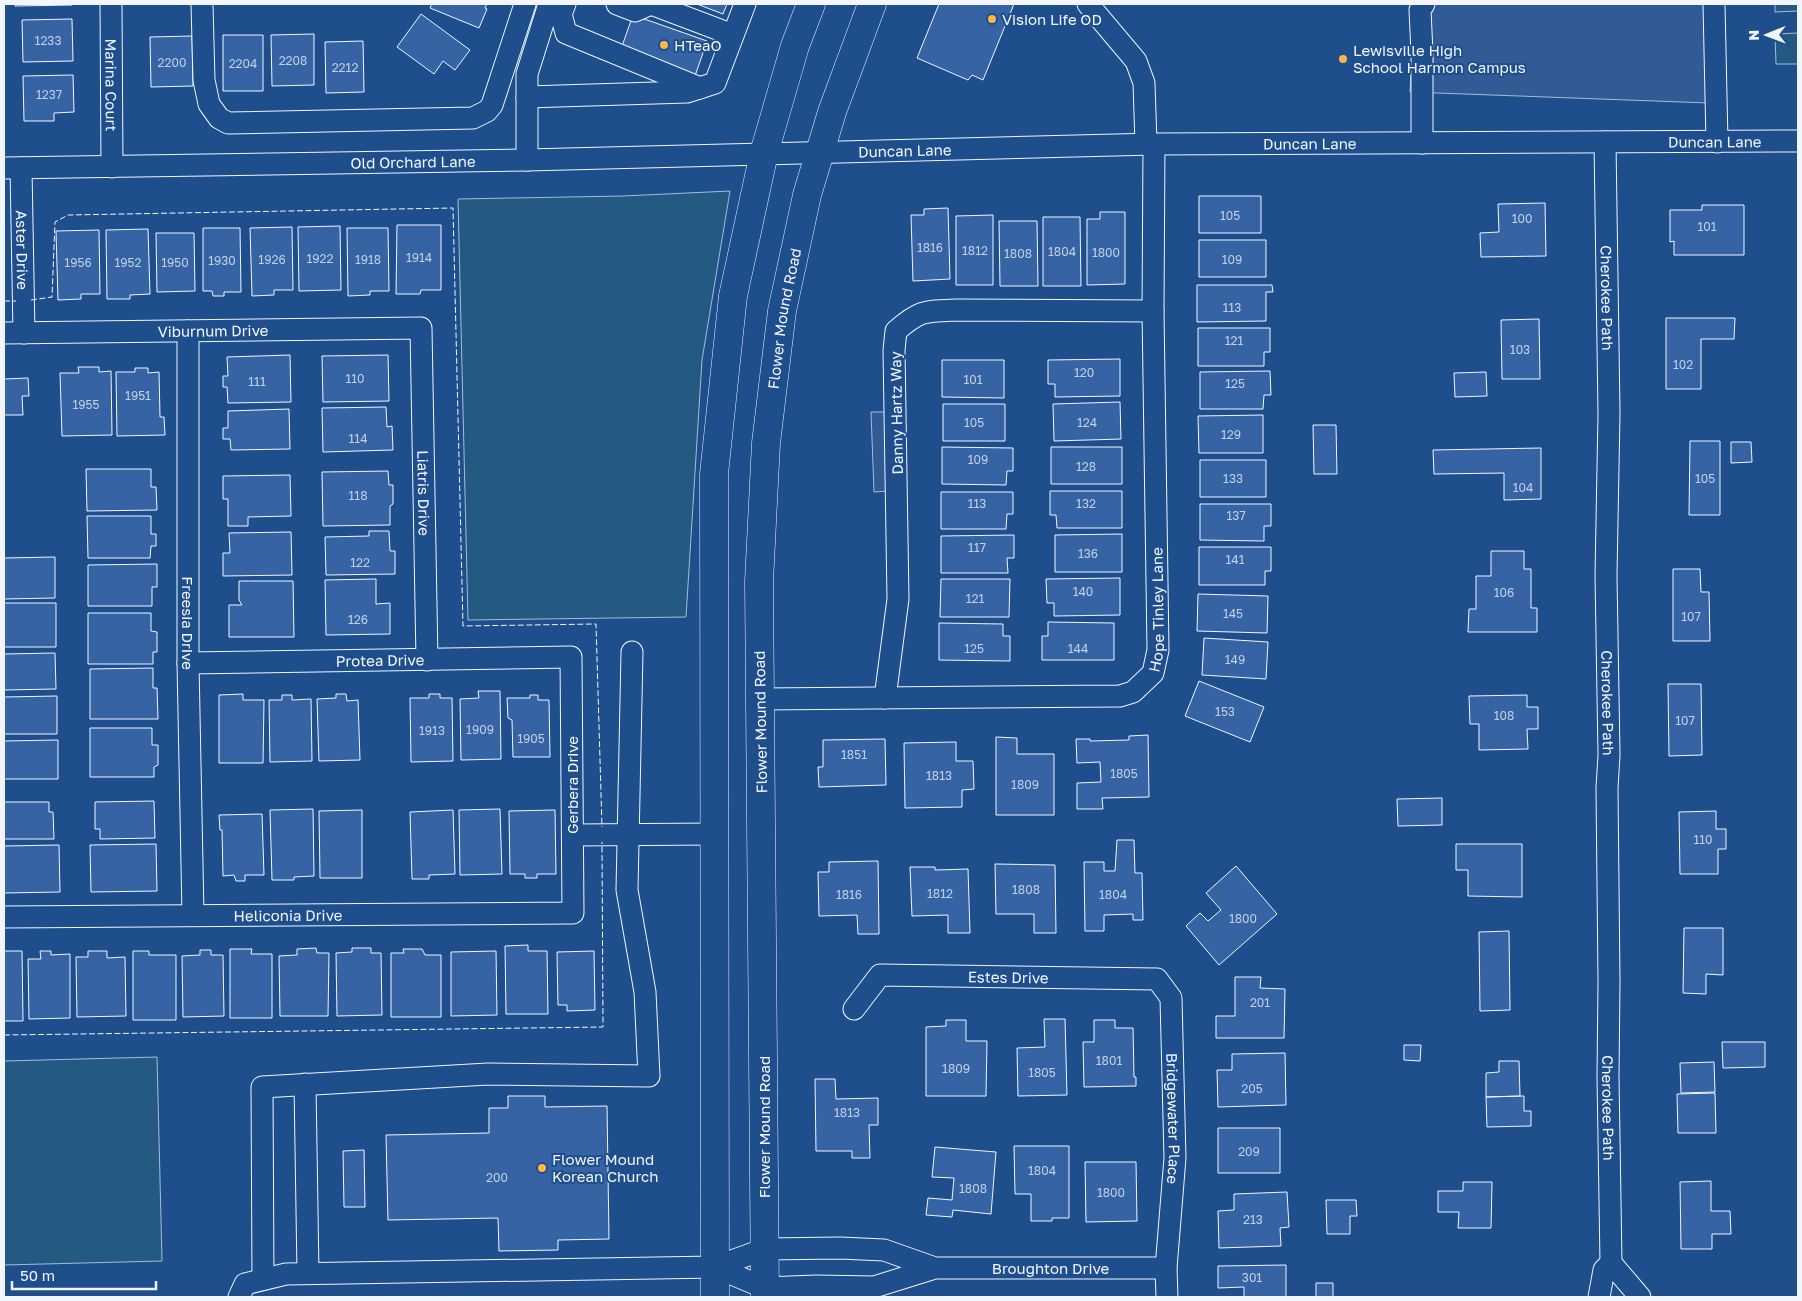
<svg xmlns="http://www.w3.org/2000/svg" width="1802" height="1301" font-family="'Golos Text',sans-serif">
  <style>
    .green { fill: #245a82; stroke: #a8bbd7 }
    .parking { fill: #305b95; stroke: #a8bbd7 }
    .building { fill: #3563a3; stroke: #f2f6ff }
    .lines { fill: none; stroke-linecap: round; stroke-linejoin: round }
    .minor-casing { stroke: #f2f6ff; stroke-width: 23 }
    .major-casing { stroke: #f2f6ff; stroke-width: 29 }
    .minor { stroke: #1f4e8c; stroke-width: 21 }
    .major { stroke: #1f4e8c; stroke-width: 28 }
    .fence { stroke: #f2f6ff; stroke-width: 1; stroke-dasharray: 6 2.5; stroke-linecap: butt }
    .poi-dot { fill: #ffb74d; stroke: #1f4e8c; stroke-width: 2 }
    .labels { text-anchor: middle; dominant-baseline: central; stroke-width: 4; stroke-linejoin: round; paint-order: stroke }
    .number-label { font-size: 12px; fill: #c3d1e8 }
    .poi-label { font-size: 15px; fill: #f2f6ff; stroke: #1f4e8c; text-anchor: start }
    .street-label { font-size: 15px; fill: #f2f6ff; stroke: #1f4e8c }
  </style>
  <rect width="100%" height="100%" fill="#1f4e8c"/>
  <path class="green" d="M1775,4H1798V11L1775,12Z
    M1798,33V64H1776L1775,34Z
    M730,191L702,360L686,617L468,620L458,199L623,196Z
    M157,1057L162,1261L4,1265V1061Z"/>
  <path class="parking" d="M1414,4H1707L1709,103L1410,92Z
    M871,412H887L890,491L874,492Z"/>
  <path class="building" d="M15,4H72V5L15,6Z
    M432,4H487L485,8L487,9L479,28L430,8Z
    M697,4H727L723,14Z
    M939,4H1014L983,80L972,75L968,80L917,58Z
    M421,14L470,50L455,70L443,61L434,74L397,47Z
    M633,15L707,41L695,76L621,49Z
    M72,19L73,61L23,62L22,20Z
    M314,34V85L272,86L271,35Z
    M223,35H263V91H223Z
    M192,36L193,86L151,87L150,37Z
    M363,41L364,92L326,93L325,42Z
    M73,75L74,112L54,113V121H24L23,76Z
    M1199,196H1261V233H1199Z
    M1545,203L1546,256L1481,257L1480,233L1499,232L1498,204Z
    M1702,205H1744V255H1674V241L1670,242V210H1702Z
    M948,208L950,279L913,281L911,215H924V209Z
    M1100,212H1125V284L1087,285V219H1100Z
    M993,215V285H956V216Z
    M1043,217H1080L1081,286H1043Z
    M999,221H1037L1038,286H1000Z
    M397,225H441V290H421L420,294H396Z
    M340,226L341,290L299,291L298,227Z
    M292,227L293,290H274V295L252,296L250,228Z
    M203,228H240L241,292H224V296H213L212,291H203Z
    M347,228H388L389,291H370V295L348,296Z
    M148,229L150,294L130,295V299H107L106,230Z
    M99,230L100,294H81V299L58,300L56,231Z
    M156,233H194L195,291L157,292Z
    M1199,240H1266V277H1199Z
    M1197,285H1272L1273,292H1266V321L1197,322Z
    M1666,318H1735L1734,339H1701V389H1666Z
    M1539,319L1540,379H1502L1501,320Z
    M1198,328H1270V352H1264V366H1198Z
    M290,355L291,402L228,403L227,387H223V376H228L227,357Z
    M388,355L389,401L323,402L322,356Z
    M1120,359V396L1055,397V384H1048V360Z
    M942,360H1004V398L942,397Z
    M78,367H99V372L111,371L112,435L62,436L60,373H79Z
    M135,368H148V373L159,372L160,417H164L165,435L117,436L116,372H135Z
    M1270,371L1271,395H1264L1263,409H1200V372Z
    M1486,372L1487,396L1455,397L1454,373Z
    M28,378L29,396H22L23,415H4V379Z
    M1120,402L1121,439L1054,441L1053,404Z
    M943,404H1005V441H943Z
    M386,407L387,427L392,426L393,450L323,452L322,408Z
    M289,409L290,449L231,450L230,439H223V428H228V411Z
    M1263,415V453H1199L1198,416Z
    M1313,425H1336L1337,474H1314Z
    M1690,441H1720V515H1689Z
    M1731,442H1751L1752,462L1731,463Z
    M942,447L1013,448V471H1007L1006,485L942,484Z
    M1051,447H1122V484H1051Z
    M1541,448V499L1504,500V473L1434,474L1433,450Z
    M1200,460H1266V497H1200Z
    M86,469H151V487H156L157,510L87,511Z
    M388,471L389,485H393V504L390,506V525L323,526L322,472Z
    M290,475L291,516L248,517V526H228V499H223V476Z
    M1050,491H1122V528H1057L1056,515H1050Z
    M941,492H1013V514H1007L1006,529H941Z
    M1200,504H1271V526H1264V541L1200,540Z
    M87,516H151V534H156V546H151L150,558H88Z
    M369,531H389L390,551H395V574L326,575L325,537L369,536Z
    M291,532L292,575L223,576V553H230L229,533Z
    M1122,534V572H1055V535Z
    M1014,535V558H1007L1008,573H941V536Z
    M1199,547H1271V571H1265V585H1199Z
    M1491,551H1524V569H1531V608H1537V632H1468L1469,609H1476V576H1491Z
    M55,557V598L4,599V558Z
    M157,564V587H152V606H88V565Z
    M1673,569H1700L1701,592H1709L1710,641H1673Z
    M1120,578V615L1054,616V603H1047L1046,579Z
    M376,579V604L390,603V634L326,635L325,580Z
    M941,579H1010L1009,617H940Z
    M239,581H293L294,637H229V605H242L239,600Z
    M1198,594L1268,596L1267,633L1197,631Z
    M4,603H56V647H4Z
    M88,613H151V631L157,632V652H153V664H88Z
    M1048,622L1114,623V660H1042V636H1048Z
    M939,623L1003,624V636H1010V661L939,660Z
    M1204,638L1268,642L1266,679L1202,675Z
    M55,653L56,689L4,690V654Z
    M153,668V688H157L158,719H90V669Z
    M1199,681L1264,707L1250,742L1185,716Z
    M1668,684H1701L1702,755L1669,756Z
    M478,691H500L501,759L461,760L460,699L479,698Z
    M243,694V700H264L263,763H219V695Z
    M336,694H346L347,701L358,700L360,760L319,761L317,699L336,698Z
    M429,694H440V698H452L453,761L411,762L410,698H429Z
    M282,695H292V700L311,699L312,761L270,762L269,700H282Z
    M530,695H538V700H549L550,757H513L512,720L508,718L507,698H530Z
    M1527,695V707H1538V729H1527L1528,749L1479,750V724H1470L1469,696Z
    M57,696V734H4V697Z
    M90,728H152V745H158V765L154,767V777H90Z
    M1148,735L1149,797L1102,798L1103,809H1077V783L1101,782L1100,762L1077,763L1076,739H1090V741L1129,740V736Z
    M996,737L1017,738V754H1054V815H996Z
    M885,739L886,785L819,787L818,767H823V740Z
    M58,740V779H4V741Z
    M956,742V761H973L974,789L962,790V807L905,808L904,743Z
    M1442,798V825L1398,826L1397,799Z
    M154,801L155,838L100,839V829H95V802Z
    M4,802H49V812H53L54,839H4Z
    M313,809L314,876L294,877V880H272L270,810Z
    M500,809L502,874L460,875L459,810Z
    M362,810V878H320L319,811Z
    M453,810L455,874L429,875V879H412L410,812Z
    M555,810L556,874H537V878H525V874H510L509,811Z
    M1716,811V829H1726V849H1718V874H1680L1679,812Z
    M262,814L264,875H245V881H236L234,875L223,876L222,830H220L219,815Z
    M1117,840H1134L1135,873H1142L1143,920H1133V914L1104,915V931H1085L1084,862H1104V871H1115Z
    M156,844L157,891L91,892L90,845Z
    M1456,844H1522V897L1468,896V870H1456Z
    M59,845L60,892L4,893V846Z
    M878,861L879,934H858L857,915L819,916L818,872H829V862Z
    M995,864L1055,865L1056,933H1034V914H996Z
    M1236,866L1277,914L1219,965L1186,926L1200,913L1208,921L1221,910L1206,893Z
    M910,867H935V870L968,869L970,933H948V915L912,916Z
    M1684,928H1723V975L1706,974V994L1683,993Z
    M1509,931L1510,1010L1480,1011L1479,932Z
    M528,945V951H547L548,1014H506L505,946Z
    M316,948L317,953H329L328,1016H280L279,956L297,955V949Z
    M352,948H371V953H381L382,1015L337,1016L336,953L352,952Z
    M230,949H252L251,954H272V1018H230Z
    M403,949H422L425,955H441V1017H391V953H404Z
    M200,950H211V955H223L224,1016L183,1017L182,956L200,955Z
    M4,951H22L23,1021H4Z
    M40,951H51V955L70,954V1018L29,1019L28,959H41Z
    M88,951H107V958L125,957L126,1016L77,1017L76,957H88Z
    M133,951H149V955H176V1020H133Z
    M496,951L497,1015L451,1016V952Z
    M594,951L595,1010L567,1011V1005H558L557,952Z
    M1235,977H1261L1260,988L1285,989L1284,1038H1216V1016H1235Z
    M1044,1019H1065L1067,1095L1018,1096L1017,1048L1045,1047Z
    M946,1020H966V1041H987L986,1096H926V1027L946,1026Z
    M1094,1020H1115V1028H1133L1134,1077H1136V1086L1084,1087L1083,1042H1094Z
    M1722,1042H1765V1067L1723,1068Z
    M1404,1045H1421L1420,1061L1404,1060Z
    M1285,1053L1286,1105L1218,1107L1217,1070H1232V1054Z
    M1499,1061H1519L1520,1096L1486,1097V1073L1499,1072Z
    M1714,1062L1715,1092L1681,1093L1680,1063Z
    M815,1079H835L836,1099L878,1098V1125H869L870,1158H852V1151H816Z
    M1715,1093L1716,1133H1678L1677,1094Z
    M508,1096H545V1107L607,1106L609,1239L558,1240V1250L499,1251L498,1218L388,1220L386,1135L489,1133V1108H508Z
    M1524,1096V1111H1531V1126L1487,1127L1486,1097Z
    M1218,1128H1280V1173H1218Z
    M1014,1146H1069V1218H1052V1221H1031V1194H1015Z
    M935,1147L996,1152L991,1214L953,1210L952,1217L926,1215L928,1198L952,1200L954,1178L932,1177Z
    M364,1150L365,1207H344L343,1151Z
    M1085,1162H1136L1137,1221L1086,1222Z
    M1711,1181V1211H1730L1731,1234H1712V1249H1681L1680,1182Z
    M1463,1182H1492L1491,1228H1458L1459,1212H1438V1191H1463Z
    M1287,1192L1289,1227L1280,1228L1281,1246L1219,1248L1218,1211L1234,1210V1194Z
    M1326,1200H1356L1357,1216H1350V1234H1327Z
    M1286,1265V1297H1244V1287L1218,1288V1266Z
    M1316,1283H1333V1297H1316Z"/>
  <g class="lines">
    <g class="minor-casing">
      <g id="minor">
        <path id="s1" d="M111,4L112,167"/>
        <path d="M202,4L204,80L209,104L219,118L228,123L473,118L487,111L492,105L525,4"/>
        <path d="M565,4L561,14L566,33L700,88"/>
        <path d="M617,4L635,11L651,4"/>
        <path d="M651,4L733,35"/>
        <path d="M1088,4L1136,61L1144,83L1146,144"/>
        <path d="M1714,4L1717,142"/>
        <path d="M527,97L687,92L715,83L745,4"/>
        <path id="s2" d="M1605,142L1609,413L1606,576L1609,755L1607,788L1609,982L1608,1077L1611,1263"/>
        <path d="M1422,143V53L1420,10L1424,4"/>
        <path d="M527,160V74L549,4"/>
        <path id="s3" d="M4,168L527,160L1154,144L1798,141"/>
        <path id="s4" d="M21,168L24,333"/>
        <path id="s5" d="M188,331V663L193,915"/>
        <path id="s6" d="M4,333L421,328L427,660"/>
        <path d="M885,698L898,599L894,350L896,331C920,310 925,311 956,310L1153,311"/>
        <path id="s7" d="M760,699L1120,696L1133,692L1153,673L1158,650L1153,311L1154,144"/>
        <path d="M573,835L715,834"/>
        <path id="s8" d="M4,917L573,913L571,657L188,663"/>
        <path id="s9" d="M854,1009L880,975L1157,979L1171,998L1175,1158L1166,1268L1167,1297"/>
        <path d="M305,1084L308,1273"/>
        <path d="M1611,1263L1640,1297"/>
        <path id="s10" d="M935,1268L884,1250L840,1248L765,1249L715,1267L765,1288L816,1286L874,1287L935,1268H1166"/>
        <path d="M263,1279L262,1087L488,1074L649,1076L645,992L627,890L632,652"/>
        <path d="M239,1297L245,1284L286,1274L715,1267"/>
        <path d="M1599,1297L1604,1270L1611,1263"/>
      </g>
    </g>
    <g class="major-casing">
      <g id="major">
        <path d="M715,1297L714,474L733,296L764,153L795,46L811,4"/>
        <path id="s11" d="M765,1297L759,582L766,443L782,311L807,195L832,112L872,4"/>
      </g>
    </g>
    <use href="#minor" class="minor"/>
    <use href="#major" class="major"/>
    <path class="fence" d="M31,300L52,297L55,222L68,215L453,208L463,626L596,624L602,827
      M4,301H16
      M4,1035L603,1027L602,842"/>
  </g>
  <g class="poi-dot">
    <circle cx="992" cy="19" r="5"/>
    <circle cx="664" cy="45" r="5"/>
    <circle cx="1343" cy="59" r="5"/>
    <circle cx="542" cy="1168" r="5"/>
  </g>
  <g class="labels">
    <g class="number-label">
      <text x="48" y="40">1233</text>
      <text x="293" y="60">2208</text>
      <text x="172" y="62">2200</text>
      <text x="243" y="63">2204</text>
      <text x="345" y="67">2212</text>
      <text x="49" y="94">1237</text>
      <text x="1230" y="215">105</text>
      <text x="1522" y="218">100</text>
      <text x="1707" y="226">101</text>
      <text x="930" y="247">1816</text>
      <text x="975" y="250">1812</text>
      <text x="1062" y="251">1804</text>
      <text x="1106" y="252">1800</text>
      <text x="1018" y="253">1808</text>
      <text x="419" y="257">1914</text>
      <text x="320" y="258">1922</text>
      <text x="272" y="259">1926</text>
      <text x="368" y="259">1918</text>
      <text x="1232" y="259">109</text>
      <text x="222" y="260">1930</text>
      <text x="78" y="262">1956</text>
      <text x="128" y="262">1952</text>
      <text x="175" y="262">1950</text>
      <text x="1232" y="307">113</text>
      <text x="1234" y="340">121</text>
      <text x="1520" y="349">103</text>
      <text x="1683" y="364">102</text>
      <text x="1084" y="372">120</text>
      <text x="355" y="378">110</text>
      <text x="973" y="379">101</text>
      <text x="257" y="381">111</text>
      <text x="1235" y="383">125</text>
      <text x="138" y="395">1951</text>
      <text x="86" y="404">1955</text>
      <text x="974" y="422">105</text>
      <text x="1087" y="422">124</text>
      <text x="1231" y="434">129</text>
      <text x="358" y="438">114</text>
      <text x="978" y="459">109</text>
      <text x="1086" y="466">128</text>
      <text x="1233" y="478">133</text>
      <text x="1705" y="478">105</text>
      <text x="1523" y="487">104</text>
      <text x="358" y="495">118</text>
      <text x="977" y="503">113</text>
      <text x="1086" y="503">132</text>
      <text x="1236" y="515">137</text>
      <text x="977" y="547">117</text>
      <text x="1088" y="553">136</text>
      <text x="1235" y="559">141</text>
      <text x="360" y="562">122</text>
      <text x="1083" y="591">140</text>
      <text x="1504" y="592">106</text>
      <text x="975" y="598">121</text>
      <text x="1233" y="613">145</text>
      <text x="1691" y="616">107</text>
      <text x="358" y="619">126</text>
      <text x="974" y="648">125</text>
      <text x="1078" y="648">144</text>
      <text x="1235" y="659">149</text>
      <text x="1225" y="711">153</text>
      <text x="1504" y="715">108</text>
      <text x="1685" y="720">107</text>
      <text x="480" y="729">1909</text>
      <text x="432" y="730">1913</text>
      <text x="531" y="738">1905</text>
      <text x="854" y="754">1851</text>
      <text x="1124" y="773">1805</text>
      <text x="939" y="775">1813</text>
      <text x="1025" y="784">1809</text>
      <text x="1703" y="839">110</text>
      <text x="1026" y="889">1808</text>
      <text x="940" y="893">1812</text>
      <text x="849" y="894">1816</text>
      <text x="1113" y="894">1804</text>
      <text x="1243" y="918">1800</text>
      <text x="1260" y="1002">201</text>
      <text x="1109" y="1060">1801</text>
      <text x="956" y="1068">1809</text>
      <text x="1042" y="1072">1805</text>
      <text x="1252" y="1088">205</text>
      <text x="847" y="1112">1813</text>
      <text x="1249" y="1151">209</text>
      <text x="1042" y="1170">1804</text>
      <text x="497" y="1177">200</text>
      <text x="973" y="1188">1808</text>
      <text x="1111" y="1192">1800</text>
      <text x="1253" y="1219">213</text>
      <text x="1252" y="1277">301</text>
    </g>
    <g class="poi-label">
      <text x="1002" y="19">Vision Life OD</text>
      <text x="674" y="45">HTeaO</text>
      <text x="1353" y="50">Lewisville High<tspan x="1353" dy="17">School Harmon Campus</tspan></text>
      <text x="552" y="1159">Flower Mound<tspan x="552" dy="17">Korean Church</tspan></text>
    </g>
    <g class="street-label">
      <text stroke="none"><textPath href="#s1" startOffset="81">Marina Court</textPath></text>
      <text stroke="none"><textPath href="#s3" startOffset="1711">Duncan Lane</textPath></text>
      <text stroke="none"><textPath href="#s3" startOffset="1306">Duncan Lane</textPath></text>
      <text stroke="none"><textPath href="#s3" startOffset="901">Duncan Lane</textPath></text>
      <text stroke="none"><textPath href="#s3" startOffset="409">Old Orchard Lane</textPath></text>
      <text stroke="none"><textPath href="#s4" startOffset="82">Aster Drive</textPath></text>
      <text stroke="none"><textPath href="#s2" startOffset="156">Cherokee Path</textPath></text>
      <text stroke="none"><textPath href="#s11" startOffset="980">Flower Mound Road</textPath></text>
      <text stroke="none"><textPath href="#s6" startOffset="209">Viburnum Drive</textPath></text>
      <text transform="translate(896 413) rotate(-91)">Danny Hartz Way</text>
      <text stroke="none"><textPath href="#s6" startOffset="582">Liatris Drive</textPath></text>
      <text stroke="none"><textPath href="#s7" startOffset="465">Hope Tinley Lane</textPath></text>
      <text stroke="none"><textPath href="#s5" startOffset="292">Freesia Drive</textPath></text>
      <text transform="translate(380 660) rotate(-1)">Protea Drive</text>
      <text stroke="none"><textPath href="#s2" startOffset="561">Cherokee Path</textPath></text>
      <text transform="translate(760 722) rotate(-91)">Flower Mound Road</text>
      <text transform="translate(572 785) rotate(-90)">Gerbera Drive</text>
      <text stroke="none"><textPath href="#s8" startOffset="284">Heliconia Drive</textPath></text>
      <text stroke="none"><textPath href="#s9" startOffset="171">Estes Drive</textPath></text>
      <text stroke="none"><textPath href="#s2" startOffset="966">Cherokee Path</textPath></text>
      <text stroke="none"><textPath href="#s9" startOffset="464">Bridgewater Place</textPath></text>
      <text transform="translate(764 1127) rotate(-90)">Flower Mound Road</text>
      <text stroke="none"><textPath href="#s10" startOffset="569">Broughton Drive</textPath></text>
    </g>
  </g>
  <rect width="1802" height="1301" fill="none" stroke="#f2f6ff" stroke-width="10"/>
  <g transform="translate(1767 35) rotate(269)" stroke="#1f4e8c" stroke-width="4" paint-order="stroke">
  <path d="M0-4L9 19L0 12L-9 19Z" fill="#f2f6ff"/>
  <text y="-8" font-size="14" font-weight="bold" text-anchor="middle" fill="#f2f6ff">N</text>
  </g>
  <path d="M12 1281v8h144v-8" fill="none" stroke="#f2f6ff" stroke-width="2.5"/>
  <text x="20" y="1281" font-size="15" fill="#f2f6ff" stroke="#1f4e8c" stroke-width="4" paint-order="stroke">50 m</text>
</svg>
